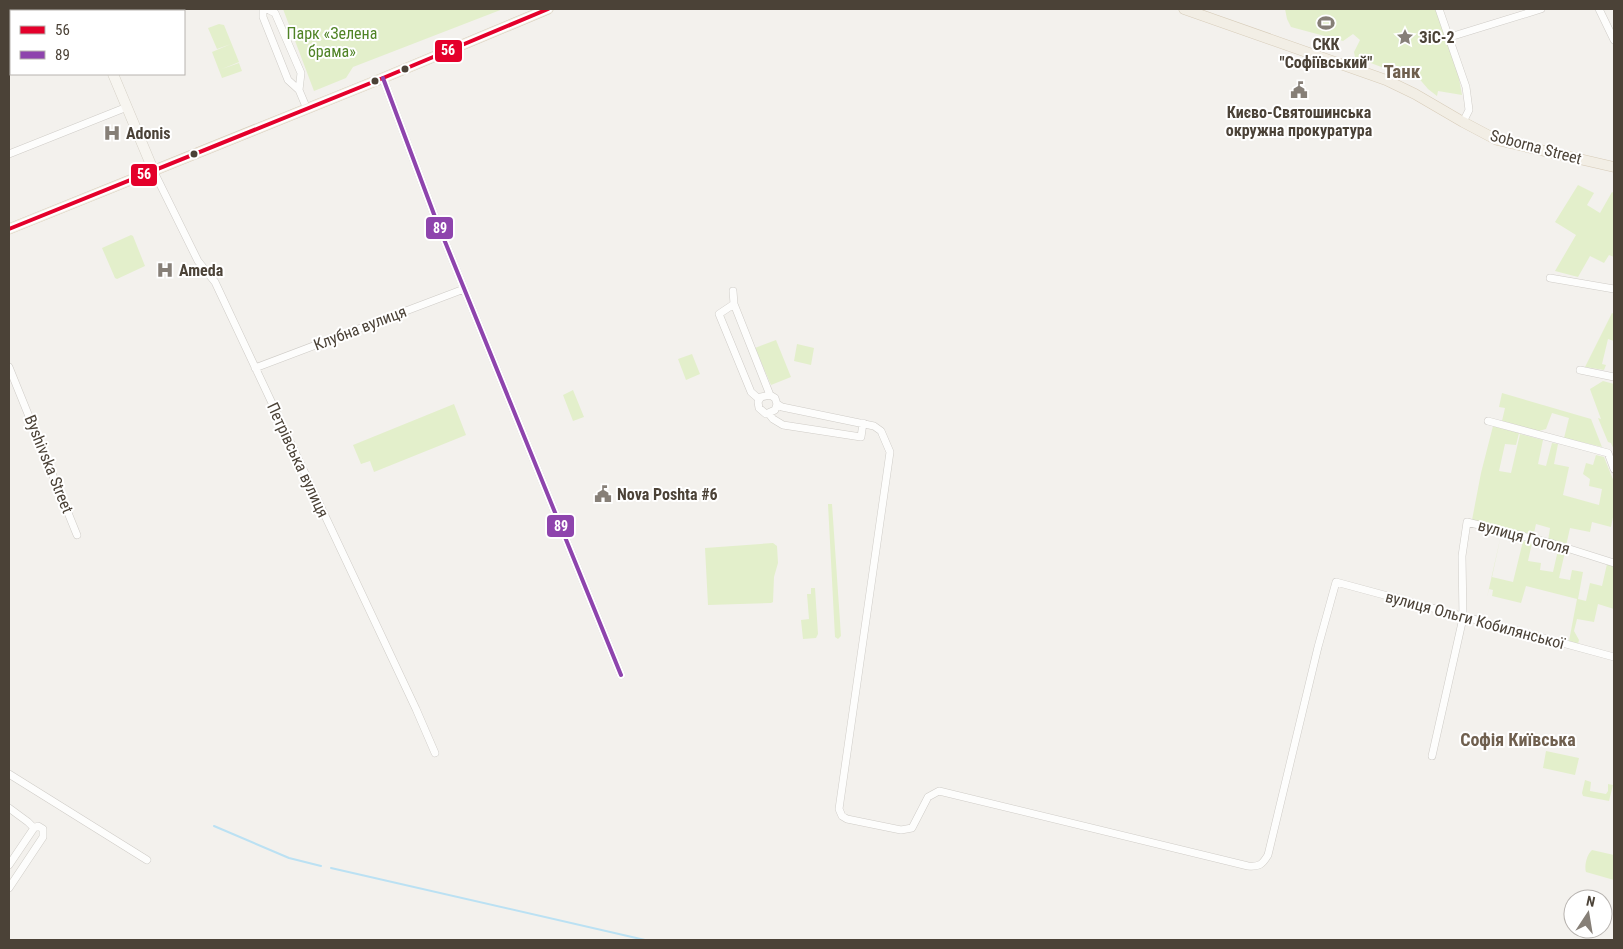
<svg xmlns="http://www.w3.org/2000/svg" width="1623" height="949" font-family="'Roboto Condensed',sans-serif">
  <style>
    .green { fill: #e3efcb }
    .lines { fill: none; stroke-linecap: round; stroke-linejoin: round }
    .stream { stroke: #bbe1f3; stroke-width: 2 }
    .street-casing { stroke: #cfccc7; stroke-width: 8 }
    .secondary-casing { stroke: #d3cec3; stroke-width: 11 }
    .primary-casing { stroke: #d7ccb9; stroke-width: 11 }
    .street { stroke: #fdfdfc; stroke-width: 7 }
    .secondary { stroke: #f7f5f0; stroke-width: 10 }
    .primary { stroke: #f2eee5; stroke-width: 10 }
    .bus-1-casing { stroke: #fff; stroke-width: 8 }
    .bus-2-casing { stroke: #fff; stroke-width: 8 }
    .bus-1 { stroke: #e4002b; stroke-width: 4 }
    .bus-2 { stroke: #8e44ad; stroke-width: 4 }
    .bus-dot { fill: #4b4237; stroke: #fff; stroke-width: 2 }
    .labels { text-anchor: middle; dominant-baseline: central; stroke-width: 4; stroke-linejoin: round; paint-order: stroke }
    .park-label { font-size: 16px; fill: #4f8325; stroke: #fff }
    .poi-label { font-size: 16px; font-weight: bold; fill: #4b4237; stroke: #fff; text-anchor: start }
    .street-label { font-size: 16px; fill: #4b4237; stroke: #fff }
    .neighbourhood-label { font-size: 18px; font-weight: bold; fill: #6f5f4e; stroke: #fff }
    .quarter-label { font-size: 19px; font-weight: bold; fill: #6f5f4e; stroke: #fff }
    .line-badge { stroke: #fff; stroke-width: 2 }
    .badge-label { font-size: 14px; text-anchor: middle; font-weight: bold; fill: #fff }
  </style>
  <rect width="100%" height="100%" fill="#f3f1ed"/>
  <path class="green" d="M283,9H503L353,67L346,78L314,91Z
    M1285,9H1437L1457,67L1462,95L1438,91L1437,96L1428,89L1411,69L1405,67L1384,68L1355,57L1354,52L1360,40L1353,34L1343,41L1291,27L1287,19Z
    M219,24L224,25L239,62L222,69L239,63L242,71L222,78L212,52L231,44L217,49L208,28Z
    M1578,185L1594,193L1587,205L1600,213L1612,192L1614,193V257L1609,255L1604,263L1590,256L1578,277L1555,271L1576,235L1555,222Z
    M131,235L133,236L145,266L117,279L115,278L102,248Z
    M1612,313L1614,314V341L1608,339L1602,364L1606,365L1604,370L1585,367Z
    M776,340L791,377L771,385L755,348Z
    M797,344L814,348L811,365L794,361Z
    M692,354L700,374L686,380L678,359Z
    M1603,381L1614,384V450L1611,443L1608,442L1598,418L1601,419L1591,392L1590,389Z
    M573,390L584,417L573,421L563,395Z
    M1502,393L1591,419L1602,447L1564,438L1569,418L1552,413L1546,429L1539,431L1502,421L1505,408L1499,407Z
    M454,404L466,435L374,472L370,461L361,464L353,445Z
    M1493,426L1519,433L1516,445L1505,444L1499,471L1511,473L1520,434L1543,440L1538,464L1546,466L1552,443L1558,444L1554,464L1569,467L1563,495L1599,505L1602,489L1589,486L1590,479L1583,474L1586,463L1593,465L1596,455L1604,457L1614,482V512L1611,527L1592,522L1590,532L1570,528L1566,546L1548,541L1550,528L1536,524L1533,537L1472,520L1481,473Z
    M828,504H832L841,636L838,639L835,637Z
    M1501,535L1492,577L1513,582L1523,541L1532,543L1528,561L1541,563L1540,570L1553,572L1558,550L1565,552L1559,578L1570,580L1572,570L1583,572L1578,599L1586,601L1590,583L1602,586L1607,564L1614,567V609L1598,604L1594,622L1577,619L1574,631L1579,640L1578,644L1569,641L1577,599L1526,586L1521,603L1492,596L1493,590L1489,589L1487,597Z
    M773,543L777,546L778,563L774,577L773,602L771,603L708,605L705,548Z
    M811,588H815L818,634L816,638L803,639L801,620L809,619L807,594H811Z
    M1546,751L1579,758L1575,775L1543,768Z
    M1585,780L1591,782L1590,791L1606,794L1608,791V784L1613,785L1609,801L1583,796L1582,793Z
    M1592,850L1614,855V880L1586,872C1584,866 1587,854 1592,850Z"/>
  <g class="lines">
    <path class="stream" d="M214,826L289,858L321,866
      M331,868L645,940"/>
    <g class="street-casing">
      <path id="street" d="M263,9V17L288,80L299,90L307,109
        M267,9L275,13L301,73L299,90
        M1439,9L1466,87L1469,110L1463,122
        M1599,9L1614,40
        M1450,37L1541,9
        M383,78L435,217L621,675
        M9,154L127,107
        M154,172L198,261L215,282L416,709L435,753
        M1550,278L1614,289
        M733,291L734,304L770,395
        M734,304L719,314L751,392L759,399
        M9,367L77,535
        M255,368L464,289
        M1580,370L1614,377
        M777,404L775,410L766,414L759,408L758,402L761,397L770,395L775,398L777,404L782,407L874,426L881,431L890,452L839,809L842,816L847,819L901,830L912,828L928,797L939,791L1248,866C1259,867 1262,865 1268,855L1318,647L1336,582L1614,657
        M769,414L773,419L783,425L861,437L863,423
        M1488,421L1608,453L1614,469
        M1432,756L1463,618L1462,556L1467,522L1554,544L1614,563
        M9,774L147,860
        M9,808L28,822L34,828L9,865
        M9,888L43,837V829L38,826L34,828"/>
    </g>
    <g class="secondary-casing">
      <path id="secondary" d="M87,9L88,11
        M113,74L154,172"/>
    </g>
    <g class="primary-casing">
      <path id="primary" d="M1184,9L1386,80L1415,94L1463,122L1497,140L1614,167
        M9,229L383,78L548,9"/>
    </g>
    <use href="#street" class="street"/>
    <use href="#secondary" class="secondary"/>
    <use href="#primary" class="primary"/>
    <g class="bus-1-casing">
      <path id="bus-1" d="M9,229L383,78L548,9"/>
    </g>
    <g class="bus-2-casing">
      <path id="bus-2" d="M383,78L435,217L621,675"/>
    </g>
    <use href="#bus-1" class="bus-1"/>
    <use href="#bus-2" class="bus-2"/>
  </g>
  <defs>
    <g id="stadium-bare" transform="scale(1.35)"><path d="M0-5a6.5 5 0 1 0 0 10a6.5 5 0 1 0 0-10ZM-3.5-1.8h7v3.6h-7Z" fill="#867f77" stroke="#fff" stroke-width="2.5" paint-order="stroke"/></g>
    <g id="sight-bare" transform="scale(1.35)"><path d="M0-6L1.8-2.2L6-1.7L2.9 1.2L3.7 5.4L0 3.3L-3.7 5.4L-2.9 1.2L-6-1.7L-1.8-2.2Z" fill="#867f77" stroke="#fff" stroke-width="2.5" paint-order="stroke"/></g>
    <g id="civic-bare" transform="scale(1.35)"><path d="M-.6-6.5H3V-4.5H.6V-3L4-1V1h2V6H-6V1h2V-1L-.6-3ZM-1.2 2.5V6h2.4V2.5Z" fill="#867f77" stroke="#fff" stroke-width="2.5" paint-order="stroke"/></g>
    <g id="hospital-bare" transform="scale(1.35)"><path d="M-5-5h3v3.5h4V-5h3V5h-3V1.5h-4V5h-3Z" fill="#867f77" stroke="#fff" stroke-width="2.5" paint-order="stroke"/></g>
  </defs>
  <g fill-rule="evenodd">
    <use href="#stadium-bare" x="1326" y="23"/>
    <use href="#sight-bare" x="1405" y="37"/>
    <use href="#civic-bare" x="1299" y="90"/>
    <use href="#hospital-bare" x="112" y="133"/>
    <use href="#hospital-bare" x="165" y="270"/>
    <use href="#civic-bare" x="603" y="494"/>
  </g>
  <g class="bus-dot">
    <circle cx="405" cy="69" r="4.5"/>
    <circle cx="375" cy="81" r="4.5"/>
    <circle cx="194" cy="154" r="4.5"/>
  </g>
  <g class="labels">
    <g class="park-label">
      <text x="332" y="33">Парк «Зелена<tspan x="332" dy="18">брама»</tspan></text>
    </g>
    <g class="poi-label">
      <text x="1419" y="37">ЗіС-2</text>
      <text x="1326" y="44" text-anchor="middle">СКК<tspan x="1326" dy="18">"Софіївський"</tspan></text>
      <text x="1299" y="112" text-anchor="middle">Києво-Святошинська<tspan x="1299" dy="18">окружна прокуратура</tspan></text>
      <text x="126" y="133">Adonis</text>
      <text x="179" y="270">Ameda</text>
      <text x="617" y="494">Nova Poshta #6</text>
    </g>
    <g class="street-label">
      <text transform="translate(1536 147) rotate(15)">Soborna Street</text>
      <text transform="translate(360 328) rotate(-21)">Клубна вулиця</text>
      <text transform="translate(298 460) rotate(65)">Петрівська вулиця</text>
      <text transform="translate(49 464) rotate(68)">Byshivska Street</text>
      <text transform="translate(1524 537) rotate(15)">вулиця Гоголя</text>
      <text transform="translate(1475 620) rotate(15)">вулиця Ольги Кобилянської</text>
    </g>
    <g class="neighbourhood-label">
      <text x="1518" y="739">Софія Київська</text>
    </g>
    <g class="quarter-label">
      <text x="1402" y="71">Танк</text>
    </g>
  </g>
  <g class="line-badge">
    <rect x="434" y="39" width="29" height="24" rx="5" fill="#e4002b"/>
    <rect x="130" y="163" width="28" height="24" rx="5" fill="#e4002b"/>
    <rect x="425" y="216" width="29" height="24" rx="5" fill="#8e44ad"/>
    <rect x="546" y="514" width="29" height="24" rx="5" fill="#8e44ad"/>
  </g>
  <g class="badge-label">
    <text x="448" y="55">56</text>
    <text x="144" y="179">56</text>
    <text x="440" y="233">89</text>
    <text x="561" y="531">89</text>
  </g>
  <rect width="1623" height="949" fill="none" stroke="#4b4237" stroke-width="20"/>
  <rect x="10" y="10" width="175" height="65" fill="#ffffff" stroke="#b7b3af"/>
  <rect x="20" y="26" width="25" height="8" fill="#e4002b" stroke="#b7b3af"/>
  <text x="55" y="35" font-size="15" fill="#4b4237">56</text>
  <rect x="20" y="51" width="25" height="8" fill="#8e44ad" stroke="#b7b3af"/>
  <text x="55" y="60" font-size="15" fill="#4b4237">89</text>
  <g transform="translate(1588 914) rotate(12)"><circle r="24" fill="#ffffff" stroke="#b7b3af"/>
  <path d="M0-4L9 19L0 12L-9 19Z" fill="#867f77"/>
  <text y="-8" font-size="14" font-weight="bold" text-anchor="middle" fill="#4b4237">N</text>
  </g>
</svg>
